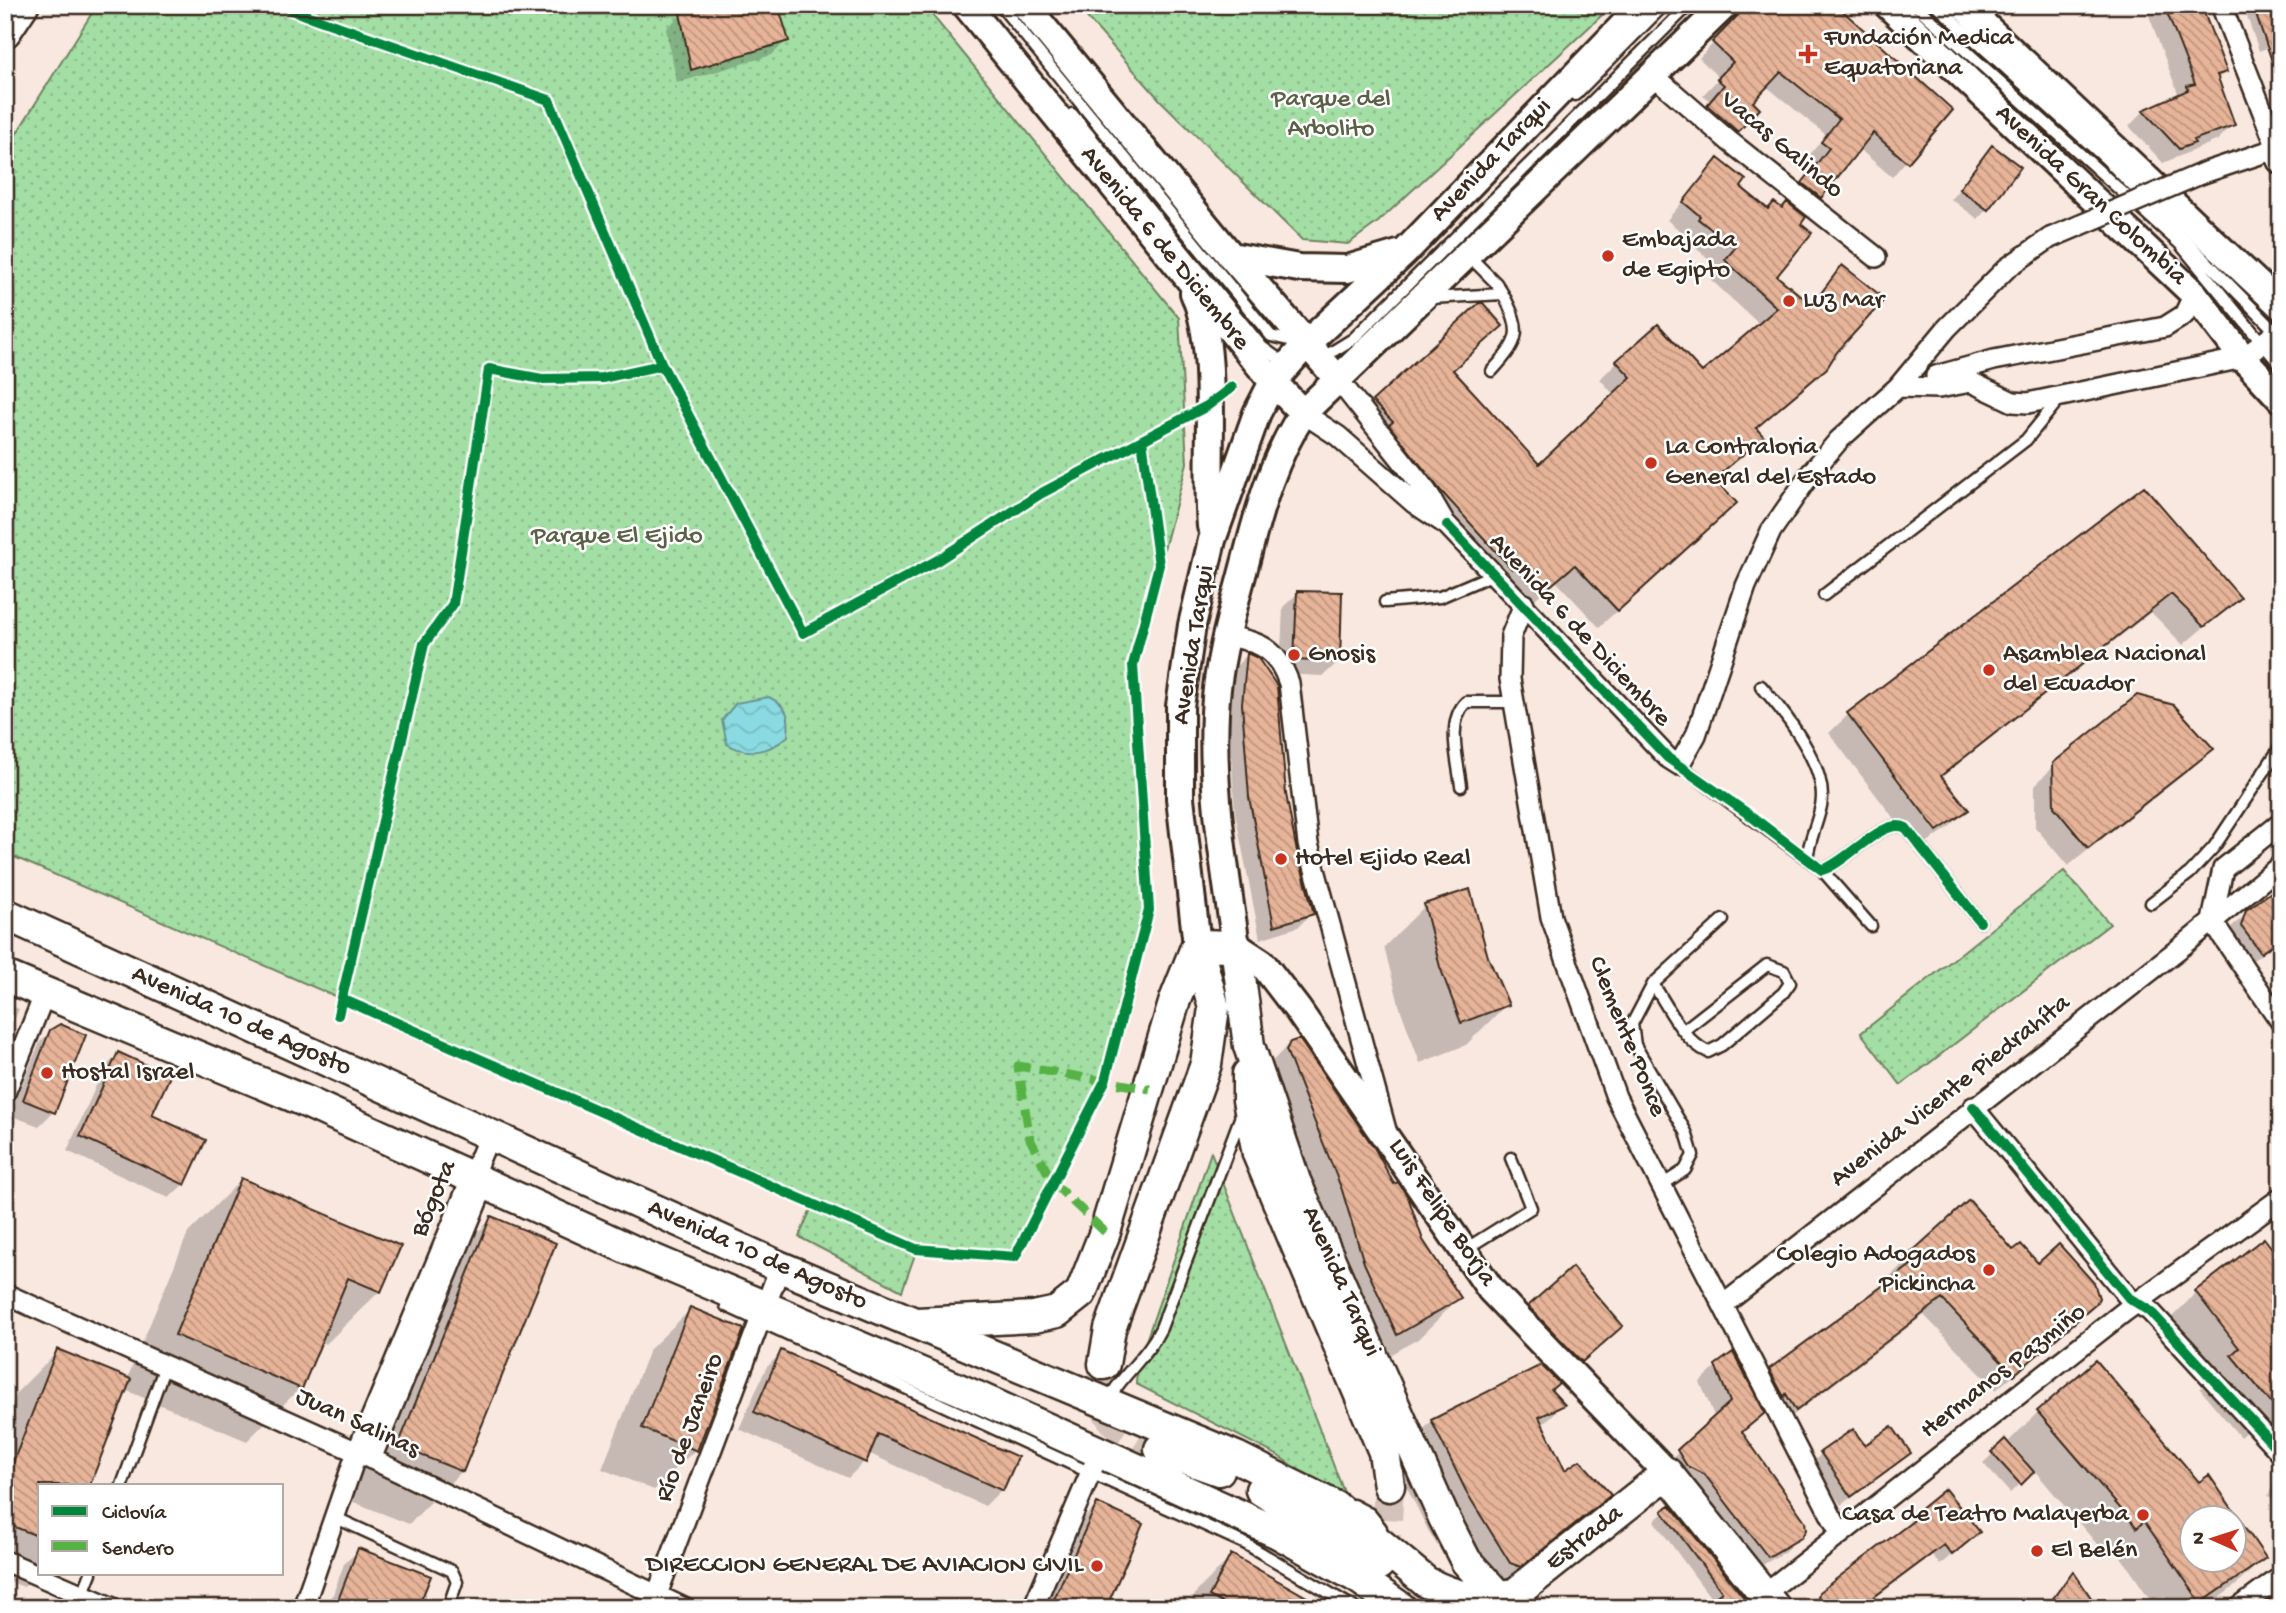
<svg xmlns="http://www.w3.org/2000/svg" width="2286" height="1613" font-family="'Gochi Hand',sans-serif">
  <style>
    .park { fill: url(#park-dots); stroke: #6f8461; stroke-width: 2 }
    .water { fill: url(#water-waves); stroke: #6a9493; stroke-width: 2 }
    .shadow { fill: #0003; fill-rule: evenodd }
    .building { fill: url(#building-back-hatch); stroke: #3b2a1e; stroke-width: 2; fill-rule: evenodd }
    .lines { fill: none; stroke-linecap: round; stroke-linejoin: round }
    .primary-tunnel { stroke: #d2c2b9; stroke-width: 30; stroke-dasharray: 30 15; stroke-linecap: butt }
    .service-casing { stroke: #3b2a1e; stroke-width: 15 }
    .minor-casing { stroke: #3b2a1e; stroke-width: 24 }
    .secondary-casing { stroke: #3b2a1e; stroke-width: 32 }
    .primary-casing { stroke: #3b2a1e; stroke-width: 35 }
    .service { stroke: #fff; stroke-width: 10 }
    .minor { stroke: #fff; stroke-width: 19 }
    .secondary { stroke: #fff; stroke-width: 26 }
    .primary { stroke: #fff; stroke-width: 30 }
    .minor-bridge-casing { stroke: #3b2a1e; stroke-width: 24; stroke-linecap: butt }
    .minor-bridge { stroke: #fff; stroke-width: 19 }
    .quiet { stroke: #57b245; stroke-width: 9; stroke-dasharray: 18 9; stroke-linecap: butt }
    .cycleway-casing { stroke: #fff; stroke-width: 15 }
    .cycleway { stroke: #00873e; stroke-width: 10 }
    .poi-dot { fill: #c8321e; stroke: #fff; stroke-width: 2.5 }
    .labels { text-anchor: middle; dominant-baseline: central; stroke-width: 5; stroke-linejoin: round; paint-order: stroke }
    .poi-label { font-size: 26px; fill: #3b2a1e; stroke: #fff; text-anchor: start }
    .park-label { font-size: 26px; fill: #5a6046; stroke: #fff }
    .street-label { font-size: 26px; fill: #3b2a1e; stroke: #fff }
  </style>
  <defs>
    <pattern id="park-dots" width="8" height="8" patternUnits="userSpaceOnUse" patternTransform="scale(1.75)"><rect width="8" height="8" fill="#a3dea4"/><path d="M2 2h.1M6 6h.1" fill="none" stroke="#8dbf8d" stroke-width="1.8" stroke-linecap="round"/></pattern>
    <pattern id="water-waves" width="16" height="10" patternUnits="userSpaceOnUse" patternTransform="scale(1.75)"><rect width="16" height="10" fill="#89dae1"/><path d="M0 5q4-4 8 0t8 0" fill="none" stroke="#77bbc1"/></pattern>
    <pattern id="building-back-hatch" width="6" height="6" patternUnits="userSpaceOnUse" patternTransform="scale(1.75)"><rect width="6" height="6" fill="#e7b499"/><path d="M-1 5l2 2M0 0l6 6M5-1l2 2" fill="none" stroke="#bc937c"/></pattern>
  </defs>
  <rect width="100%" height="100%" fill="#f8e8e0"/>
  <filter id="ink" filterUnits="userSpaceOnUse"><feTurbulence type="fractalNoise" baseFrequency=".0143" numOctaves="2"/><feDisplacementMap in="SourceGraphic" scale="14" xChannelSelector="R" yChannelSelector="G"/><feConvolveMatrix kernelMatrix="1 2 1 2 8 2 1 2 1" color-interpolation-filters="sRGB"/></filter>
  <g filter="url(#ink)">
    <path class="park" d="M97,5H924L1179,318L1187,463L1133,665L1149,910L1105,1081L1015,1257L917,1249L902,1291L799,1237L813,1204L5,853V152Z
      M1076,5H1613L1378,222L1348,244L1302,240L1160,100Z
      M2064,871L2110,924L1901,1085L1861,1033Z
      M1211,1152L1349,1505L1277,1455L1136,1384L1137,1367Z"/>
    <path class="water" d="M769,697C788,707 790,716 788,736C770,753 747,756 727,744L722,720L736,703Z"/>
    <path class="shadow" d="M1750,5L1950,110L1892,177L1858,148L1805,212L1788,199L1816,164L1808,157L1826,135L1766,86L1750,102L1758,109L1722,146L1693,121L1710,101L1703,95L1719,78L1699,58Z
      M2145,5H2200L2225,72L2217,80L2233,124L2218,140L2163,163L2129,126L2144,111L2179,96Z
      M2243,5H2281L2275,45L2259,51Z
      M681,14L787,40L772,55L677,83L666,29Z
      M1992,147L1987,209L1978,219L1951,199Z
      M1718,160L1739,188L1775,276L1809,306L1843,267L1835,350L1826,367L1807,386L1755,430L1761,437L1713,481L1717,521L1599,627L1556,581L1529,604L1423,509L1373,444L1376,440L1356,420L1480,304L1452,371L1538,466L1614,395L1600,379L1617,362L1702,374L1760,325L1709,278L1719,267L1682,237L1684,234L1667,220Z
      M2144,488L2238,598L2183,645L2151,612L1940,778L1967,810L1947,829L1917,849L1829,733L1849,714Z
      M1298,593L1338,662L1323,676L1280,674L1283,607Z
      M1247,655L1285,794L1294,847L1312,913L1298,927L1260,939L1235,812L1229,719L1233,669Z
      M2212,749L2192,768L2068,866L2035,827V785L2055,765Z
      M2281,887V940L2245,966L2228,942L2232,926Z
      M1425,906L1486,957L1507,1004L1466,1045L1420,1063L1400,1008L1384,947Z
      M5,1004L19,1009L5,1042Z
      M55,1027L53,1112L39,1126L9,1115L40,1042Z
      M1290,1043L1459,1298L1418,1339L1356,1375L1249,1085Z
      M119,1054L184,1184L169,1198L67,1151L104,1068Z
      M241,1180L380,1291L326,1344L319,1341L300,1388L247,1441L125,1390L88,1485H40V1571L24,1587L5,1580V1422L17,1392L58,1351L127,1379L188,1233Z
      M1969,1203L2013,1253L2038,1266L2095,1304L1996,1390L1924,1315L1778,1427L1769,1410H1765L1740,1434L1799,1537L1783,1553L1752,1571L1663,1467L1715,1418L1700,1382L1716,1367L1758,1405L1761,1403L1753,1387L1771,1370L1893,1281L1889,1277Z
      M491,1219L462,1471L409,1524L346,1499L438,1272Z
      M2264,1240L2281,1263V1502L2268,1496L2279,1470L2248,1430L2240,1437L2200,1389L2208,1381L2164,1325L2196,1293Z
      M1529,1307L1606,1340L1567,1375L1515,1321Z
      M690,1310L695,1450L654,1490L602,1469L649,1350Z
      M782,1352L1001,1490L985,1506L868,1453L864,1462L848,1478L739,1429L766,1368Z
      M1549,1391L1563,1405L1541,1426L1565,1472L1608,1495L1570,1533L1481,1604L1472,1600L1429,1532L1393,1459L1432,1421Z
      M2038,1412L2199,1484L2209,1478L2264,1558L2235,1586L2205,1608H2156L2115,1548L2107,1556L2034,1470L2010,1493L1983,1463L2005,1442L2025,1464L2027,1462L2009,1441ZM2192,1518H2234V1560H2192Z
      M1865,1448L1909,1453L1841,1505L1812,1463L1821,1454Z
      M1097,1505L1104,1608H1022L1044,1559Z
      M1664,1512L1750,1608L1713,1601L1654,1521Z
      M1919,1512L1977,1532L1940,1565L1932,1555L1862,1608H1808L1820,1593L1910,1526L1908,1523Z
      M359,1550L416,1608H328L344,1564Z
      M1231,1557L1325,1608H1188L1197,1591Z
      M2072,1573L2096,1608H2045L2062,1584Z
      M1543,1596L1553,1608H1525Z"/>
    <path class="building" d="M703,5H778L789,41L691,70L680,13Z
      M1748,5H1836L1953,110L1908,163L1873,133L1821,198L1802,183L1829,148L1821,142L1839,119L1781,72L1753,102L1760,109L1738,132L1707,105L1724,85L1717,79L1733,62L1712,42Z
      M2164,5H2201L2227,72L2217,75L2235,125L2193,140L2195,143L2179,149L2143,110L2188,90L2187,86L2195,84Z
      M2253,5H2281V76H2277Z
      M1992,145L2021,167L1988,210L1959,189Z
      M1718,158L1746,180L1741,187L1768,209L1774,202L1782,208L1787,202L1806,217L1801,224L1812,233L1777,276L1812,305L1842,265L1885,299L1837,352L1827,368L1756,428L1764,437L1714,479L1737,503L1618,611L1575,565L1548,588L1519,566L1512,569L1441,491L1389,425L1393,422L1372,401L1479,303H1483L1503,326L1453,370L1539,464L1631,377L1616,361L1658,324L1702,372L1777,308L1725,260L1735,248L1698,219L1700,216L1683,202Z
      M2144,486L2241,598L2204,627L2171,594L1941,776L1969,810L1937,831L1847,713Z
      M1297,591L1342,592L1340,662L1294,660Z
      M1247,653L1258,658L1277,686L1286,794L1296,847L1314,914L1274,926L1249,797L1242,704Z
      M2137,695L2174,705L2214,749L2088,848L2054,807L2053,763Z
      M2281,885V938L2261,953L2241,926L2246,910Z
      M1470,889L1488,957L1509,1005L1461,1023L1440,967L1424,904Z
      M60,1024L86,1035L55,1113L23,1100L50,1030Z
      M1296,1040H1300L1375,1149L1394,1184L1398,1182L1408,1197L1423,1240L1461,1298L1397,1335L1364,1263L1342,1190L1286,1050L1290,1042Z
      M118,1052L170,1076L152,1115L206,1140L185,1185L80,1136Z
      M241,1178L401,1246L381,1292L348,1278L302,1389L175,1335Z
      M1969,1200L2013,1250L2021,1244L2038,1263L2059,1244L2094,1283L2099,1298L2096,1304L2014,1375L1942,1299L1796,1411L1786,1394L1784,1397L1769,1369L1911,1265L1905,1258Z
      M491,1216L556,1243L463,1472L398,1446Z
      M2264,1238L2281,1260V1415L2231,1355L2239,1348L2195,1291Z
      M1572,1267L1623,1326L1582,1362L1528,1306Z
      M690,1307L744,1329L697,1451L642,1428Z
      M57,1349L131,1379L90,1485H40V1537L5,1523V1483Z
      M781,1350L1018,1457L1003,1491L878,1434L866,1463L754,1412Z
      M1733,1352L1765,1413L1742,1432L1805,1521L1806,1530L1801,1538L1768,1557L1705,1475L1687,1466L1677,1450L1730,1402L1715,1365Z
      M2096,1360L2199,1482L2209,1475L2266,1558L2201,1603L2144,1521L2137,1528L2037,1411ZM2192,1518H2234V1560H2192Z
      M1541,1365L1559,1383L1551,1390L1565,1405L1539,1417L1565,1470L1580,1460L1611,1495L1521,1567L1510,1563L1467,1493L1431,1420Z
      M1892,1426L1911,1453L1851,1497L1820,1452L1853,1429L1865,1445Z
      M2005,1439L2034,1472L2021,1485L1991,1452Z
      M1945,1489L1980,1532L1952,1555L1944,1545L1859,1608H1817L1819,1592L1921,1515L1918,1511Z
      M1097,1503L1143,1524L1106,1608H1050Z
      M1670,1505L1752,1608H1700L1722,1592L1662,1511Z
      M358,1548L431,1576L418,1608H335Z
      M1231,1554L1326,1608H1231L1209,1596Z
      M2073,1571L2098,1608H2046Z"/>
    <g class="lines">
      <path class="primary-tunnel" d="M1104,1364C1099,1424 1112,1423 1160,1449
        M1374,1608L1385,1553L1389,1486"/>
      <g class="service-casing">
        <path id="service" d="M1000,5L1271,336L1297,342
          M1915,5L2180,244L2281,366
          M1936,5L2106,159L2278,334
          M1575,95L1664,5
          M1072,114L1262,347L1287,365
          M1430,298L1503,294L1496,283L1469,256
          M1322,358L1353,339L1689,5
          M1492,371C1520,340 1523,332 1503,294
          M1824,595L2026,440L2060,398
          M1385,602L1440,597L1494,574
          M1761,686C1785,713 1829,768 1821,806C1817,825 1809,840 1807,859
          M1679,765L1822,870C1847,863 1883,816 1906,828L1980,922
          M1461,786C1458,761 1446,721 1466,702H1514
          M1822,870L1871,926
          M2151,903L2190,873L2214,847L2281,746
          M1653,984L1723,920
          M1662,1185L1685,1170L1693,1155L1686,1132L1635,1045L1632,1024L1653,984C1668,1006 1683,1041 1708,1052L1722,1045L1783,993L1790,983L1784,971L1767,965L1684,1030
          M1464,1250L1531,1208L1511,1158
          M726,1306L1246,1544L1355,1608
          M1113,1392C1129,1369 1149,1353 1161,1328L1242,1113
          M122,1485L165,1366
          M1353,1505L1370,1514L1381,1528
          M334,1517L452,1571L457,1582L448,1608
          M77,1608L91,1573"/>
      </g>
      <g class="minor-casing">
        <path id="minor" d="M2221,5L2277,148
          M1653,75L1729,141L1876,257
          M2203,173L2281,147
          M1936,376L1994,360L2165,327L2184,315L2194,294
          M1336,377L1427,492L1444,521
          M1898,387L1939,388L1971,382L2013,402L2028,403L2243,358L2281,329
          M1303,413L1338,436L1414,503L1447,525L1668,758L1679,765L1696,735L1746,586L1771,531L1811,473L1839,440L1898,387L1947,328L2007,268L2050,238
          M1524,604L1511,636L1510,679L1551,917L1616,1097L1840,1533
          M1226,635C1262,644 1276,647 1289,683L1308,844L1386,1130
          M2212,921L2223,869L2281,823
          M2212,921L2281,1022
          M5,1093L45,993
          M1973,1107L2129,1298L2150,1311L2281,1453
          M5,1294L357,1452L684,1608
          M1723,1305L2185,944L2281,865
          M371,1459L483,1187
          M5,1561L113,1608
          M1764,1594L2124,1312L2281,1198
          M303,1608L357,1452L490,1134
          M652,1608L780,1267
          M1033,1608L1099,1453
          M2239,1608L2281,1577"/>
      </g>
      <g class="secondary-casing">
        <path id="secondary" d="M966,5L1273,382L1303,413
          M1025,5L1231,256L1336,377
          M1888,5L2194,294L2243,358L2281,399
          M1963,5L2281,306
          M2277,148L2281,160
          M1231,256L1299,268L1347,269L1398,254
          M1194,293C1220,351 1205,459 1211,526
          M1197,945L1180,798V706L1192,625L1212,540L1257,413L1273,382L1306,344L1404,253L1643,5
          M1667,1473L1491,1290L1298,1010L1262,963L1236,946C1225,869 1211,791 1215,713C1217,660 1234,607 1247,556C1260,506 1274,457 1303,413L1725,5"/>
      </g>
      <g class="primary-casing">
        <path id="primary" d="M5,32L23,5
          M5,914L778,1266L1236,1457L1336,1507L1426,1582C1458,1599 1481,1602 1516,1593L1667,1473L1775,1608
          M1197,945L1236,946L1249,1046L1295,1181L1444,1518L1466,1561L1499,1597
          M5,976L302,1100L631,1250L975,1396L1276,1532L1360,1579L1401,1608
          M1248,1074V1100L1258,1154L1384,1452L1389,1486
          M917,1323L1034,1317L1057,1312L1081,1293L1105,1232L1175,1000L1197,945
          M1104,1364L1110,1329L1206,1064L1214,1008L1197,945
          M1160,1449L1219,1470
          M1261,1490L1379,1564"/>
      </g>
      <use href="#service" class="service"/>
      <use href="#minor" class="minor"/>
      <use href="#secondary" class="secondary"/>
      <use href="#primary" class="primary"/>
      <g class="minor-bridge-casing">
        <path id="minor-bridge" d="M2050,238L2203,173"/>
      </g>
      <use href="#minor-bridge" class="minor-bridge"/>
      <path class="quiet" d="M1105,1232L1053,1183L1030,1139L1018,1066L1150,1089"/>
      <g class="cycleway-casing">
        <path id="cycleway" d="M277,5L549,100L662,365L803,633L938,560L1040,494L1207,406L1232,387
          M1447,525L1668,758L1747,813L1822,870C1847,863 1883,816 1906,828L1980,922
          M342,999L916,1249L1015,1257L1105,1081L1149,910L1133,665L1159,565L1142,440
          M338,1015L424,644L453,604L489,369L542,379L602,378L662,365
          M1973,1107L2129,1298L2150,1311L2281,1453"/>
      </g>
      <use href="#cycleway" class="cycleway"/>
    </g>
  </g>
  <g class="poi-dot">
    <path d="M1804.5 43.5h7v7h7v7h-7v7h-7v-7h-7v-7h7z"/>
    <circle cx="1608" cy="256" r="7"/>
    <circle cx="1789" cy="301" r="7"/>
    <circle cx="1651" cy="463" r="7"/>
    <circle cx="1294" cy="655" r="7"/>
    <circle cx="1989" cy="670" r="7"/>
    <circle cx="1281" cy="859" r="7"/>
    <circle cx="47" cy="1073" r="7"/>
    <circle cx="1989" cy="1270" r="7"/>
    <circle cx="2143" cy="1515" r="7"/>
    <circle cx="2037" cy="1551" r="7"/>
    <circle cx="1097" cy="1566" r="7"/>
  </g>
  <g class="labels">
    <g class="poi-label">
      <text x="1824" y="39">Fundación Medica<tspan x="1824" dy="30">Equatoriana</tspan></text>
      <text x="1622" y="241">Embajada<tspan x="1622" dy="30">de Egipto</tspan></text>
      <text x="1803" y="301">Luz Mar</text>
      <text x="1665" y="448">La Contraloria<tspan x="1665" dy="30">General del Estado</tspan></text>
      <text x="1308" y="655">Gnosis</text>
      <text x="2003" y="655">Asamblea Nacional<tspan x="2003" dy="30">del Ecuador</tspan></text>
      <text x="1295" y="859">Hotel Ejido Real</text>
      <text x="61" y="1073">Hostal Israel</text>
      <text x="1975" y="1255" text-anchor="end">Colegio Adogados<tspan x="1975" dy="30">Pickincha</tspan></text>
      <text x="2129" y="1515" text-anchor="end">Casa de Teatro Malayerba</text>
      <text x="2051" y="1551">El Belén</text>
      <text x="1083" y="1566" text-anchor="end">DIRECCION GENERAL DE AVIACION CIVIL</text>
    </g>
    <g class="park-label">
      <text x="1331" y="100">Parque del<tspan x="1331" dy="30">Arbolito</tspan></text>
      <text x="617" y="537">Parque El Ejido</text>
    </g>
    <g class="street-label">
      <text transform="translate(1781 146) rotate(40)">Vacas Galindo</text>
      <text transform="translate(1492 161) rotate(-46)">Avenida Tarqui</text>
      <text transform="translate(2090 196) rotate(43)">Avenida Gran Colombia</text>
      <text transform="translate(1164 249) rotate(51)">Avenida 6 de Diciembre</text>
      <text transform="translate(1579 631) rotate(47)">Avenida 6 de Diciembre</text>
      <text transform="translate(1195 645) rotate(-81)">Avenida Tarqui</text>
      <text transform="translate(241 1022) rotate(24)">Avenida 10 de Agosto</text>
      <text transform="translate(1626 1037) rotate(68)">Clemente Ponce</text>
      <text transform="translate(1951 1092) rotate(-38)">Avenida Vicente Piedrahíta</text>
      <text transform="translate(435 1199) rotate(-67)">Bógota</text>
      <text transform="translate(1441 1213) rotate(56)">Luis Felipe Borja</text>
      <text transform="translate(757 1256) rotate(24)">Avenida 10 de Agosto</text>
      <text transform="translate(1340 1282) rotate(66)">Avenida Tarqui</text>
      <text transform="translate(2004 1372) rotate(-38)">Hermanos Pazmiño</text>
      <text transform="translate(357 1424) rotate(25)">Juan Salinas</text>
      <text transform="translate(691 1428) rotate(-70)">Río de Janeiro</text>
      <text transform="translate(1585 1539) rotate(-38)">Estrada</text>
    </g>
  </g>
  <rect width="2286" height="1613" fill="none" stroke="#fff" stroke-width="28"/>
  <rect x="14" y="14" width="2258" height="1585" fill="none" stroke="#3b2a1e" stroke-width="2.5" filter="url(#ink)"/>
  <rect x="38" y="1484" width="245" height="91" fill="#ffffff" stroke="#b1aaa5" stroke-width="2"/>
  <rect x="52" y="1506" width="35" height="10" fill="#00873e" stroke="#b1aaa5" stroke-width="2"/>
  <text x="102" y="1518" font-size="21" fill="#3b2a1e">Ciclovía</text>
  <rect x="52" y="1541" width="35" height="10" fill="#57b245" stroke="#b1aaa5" stroke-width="2"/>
  <text x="102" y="1554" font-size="21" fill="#3b2a1e">Sendero</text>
  <g transform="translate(2213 1539) rotate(273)"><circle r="33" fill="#ffffff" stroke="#b1aaa5" stroke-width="2"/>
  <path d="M0-5L12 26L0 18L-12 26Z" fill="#c8321e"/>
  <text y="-10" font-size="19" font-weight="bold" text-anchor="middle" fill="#3b2a1e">N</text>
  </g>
</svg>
